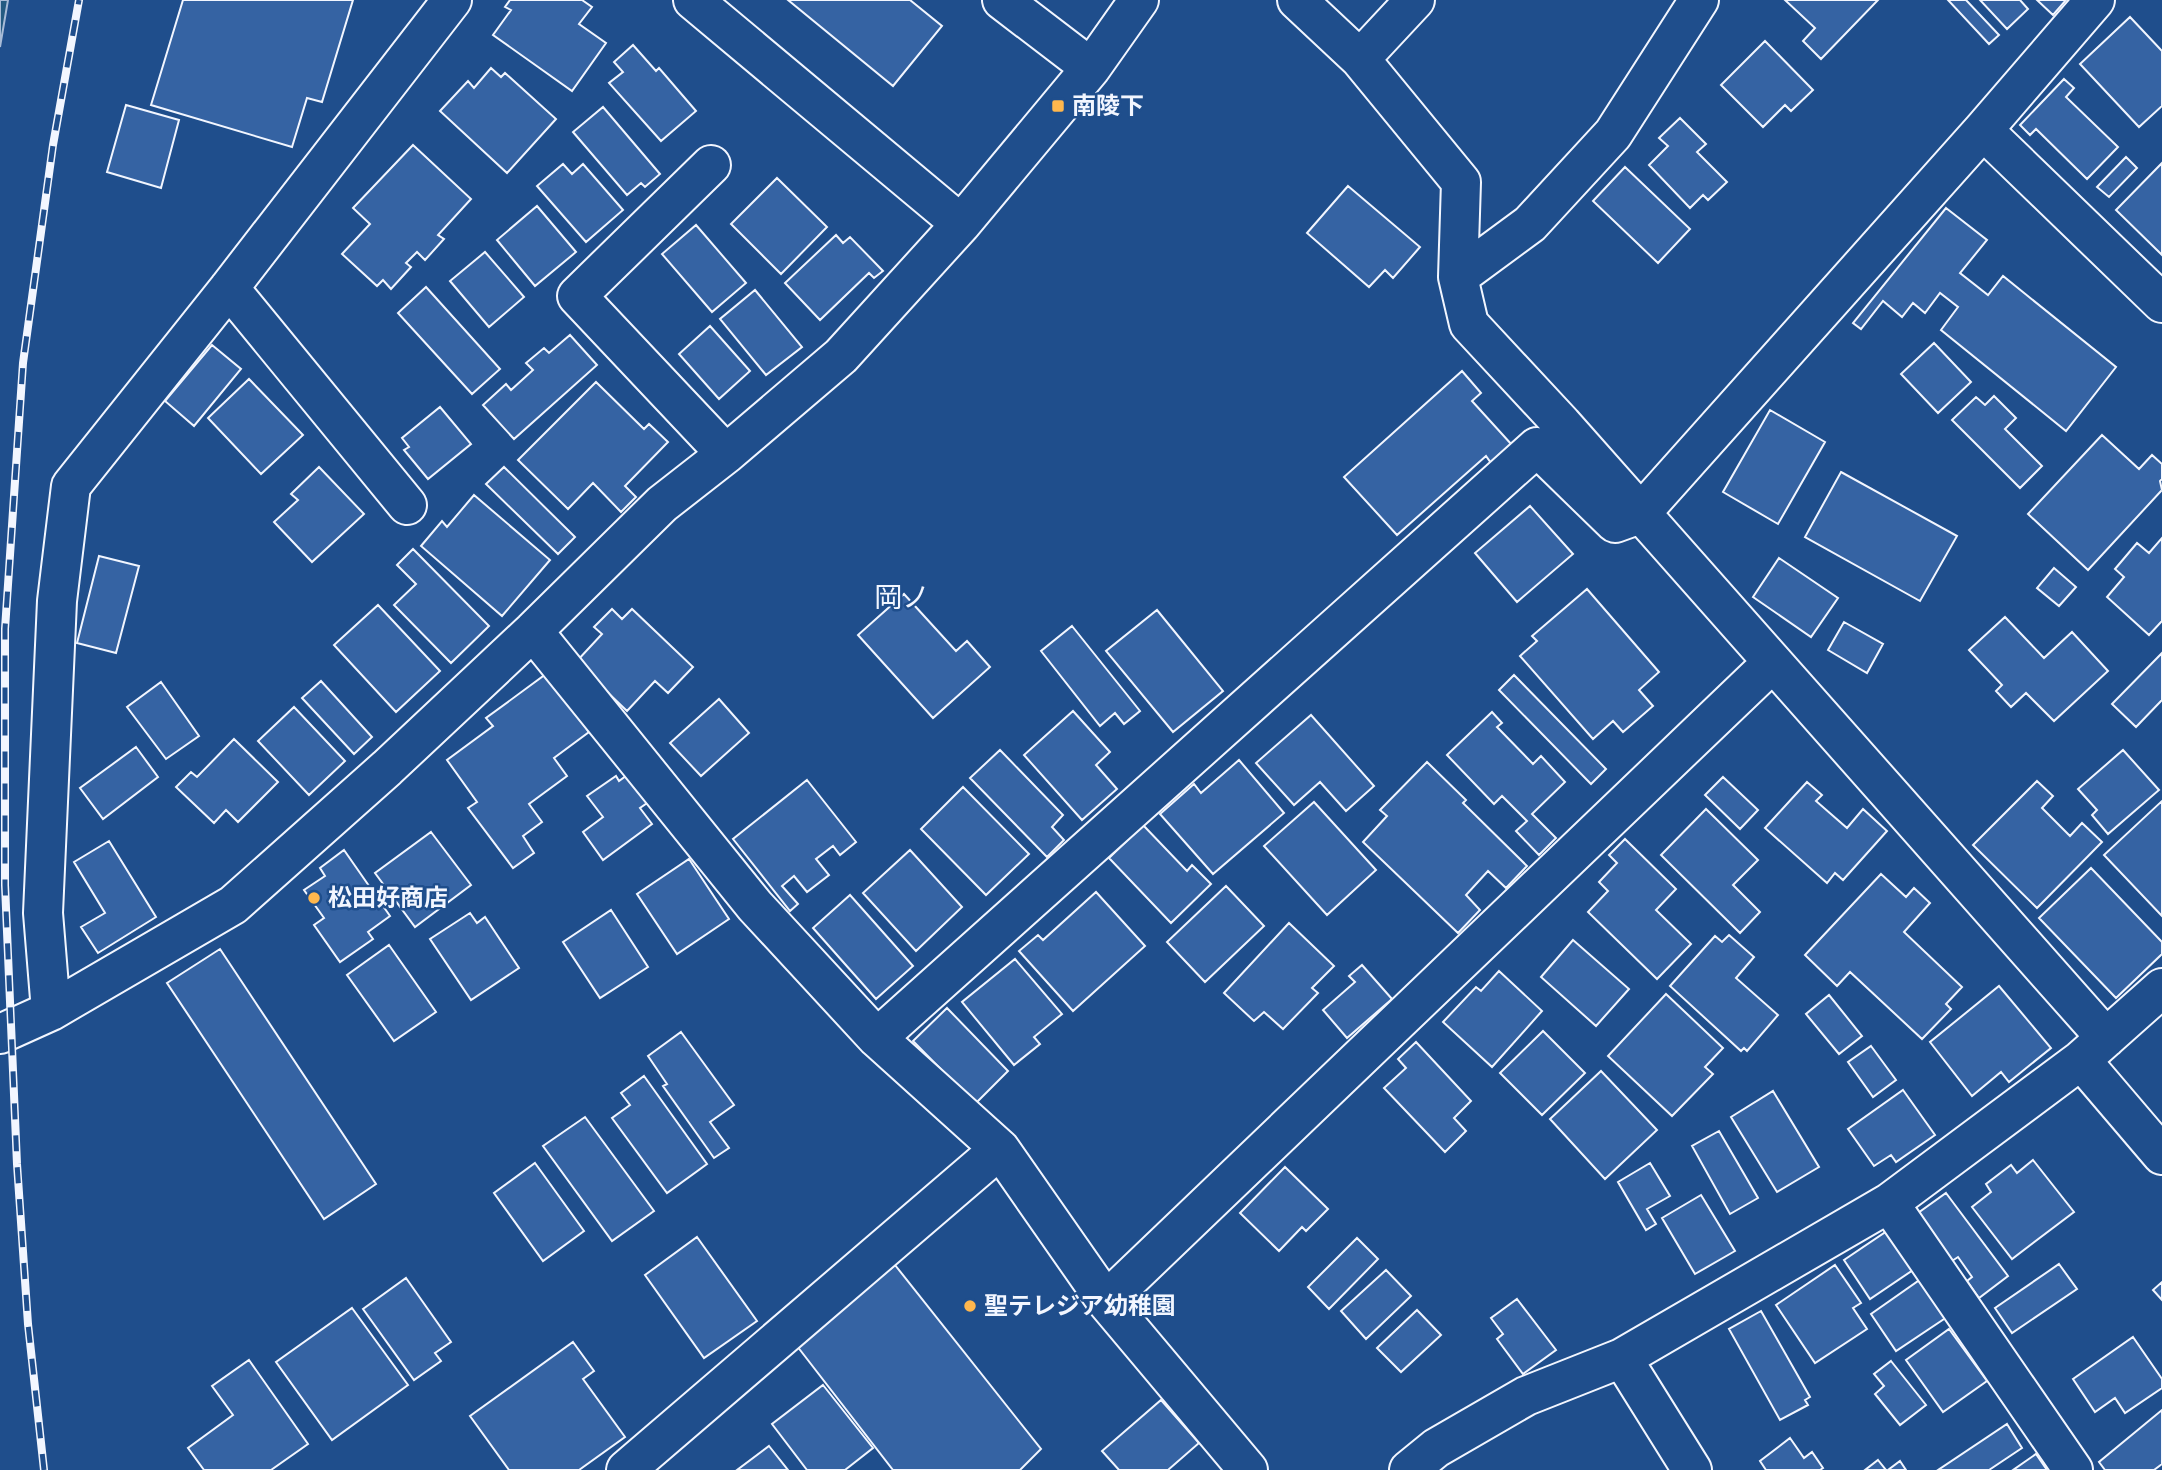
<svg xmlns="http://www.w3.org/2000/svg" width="2162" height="1470" font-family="Karla,'Noto Sans JP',sans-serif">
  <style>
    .green { fill: #245a82; stroke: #a8bbd7; stroke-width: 2 }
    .building { fill: #3563a3; stroke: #f2f6ff; stroke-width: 2 }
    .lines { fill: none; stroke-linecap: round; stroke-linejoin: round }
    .minor-casing { stroke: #f2f6ff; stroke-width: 42 }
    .minor { stroke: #1f4e8c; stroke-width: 38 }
    .rail-casing { stroke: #f2f6ff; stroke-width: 8 }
    .rail { stroke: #1f4e8c; stroke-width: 5; stroke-dasharray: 16; stroke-linecap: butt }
    .poi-dot { fill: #ffb74d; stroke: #1f4e8c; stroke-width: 2.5 }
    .labels { text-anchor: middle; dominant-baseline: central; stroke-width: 5; stroke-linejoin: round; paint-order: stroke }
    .poi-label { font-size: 24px; font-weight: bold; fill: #f2f6ff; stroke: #1f4e8c; text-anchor: start }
    .quarter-label { font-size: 28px; fill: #f2f6ff; stroke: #1f4e8c }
  </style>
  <rect width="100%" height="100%" fill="#1f4e8c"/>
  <path class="green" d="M0,0H8L0,47Z"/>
  <path class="building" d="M183,0H353L322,102L307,98L292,147L151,105Z
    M510,0H582L592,7L579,24L606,43L572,91L493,35L511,10L505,7Z
    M788,0H910L942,26L893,86Z
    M1785,0H1878L1821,59L1803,41L1815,28Z
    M1948,0H1966L1999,35L1989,44Z
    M1980,0H2020L2028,9L2007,29Z
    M2037,0H2066L2053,15Z
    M2130,17L2162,51V106L2139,127L2080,64Z
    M1765,41L1813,90L1791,111L1785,105L1763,127L1721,85Z
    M633,45L656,71L659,68L696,111L661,141L609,83L623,72L614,62Z
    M491,68L501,77L505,73L556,119L507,173L440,111L468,81L474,88Z
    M2064,79L2074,88L2066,97L2118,147L2087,179L2036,129L2030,135L2020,125Z
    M126,105L179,120L161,188L107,172Z
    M603,107L660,174L645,187L641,183L627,195L573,132Z
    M1680,118L1706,144L1697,152L1727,182L1708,200L1703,195L1690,208L1649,165L1668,146L1659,138Z
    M413,145L471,199L438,235L444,239L425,260L417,252L406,263L411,267L391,289L383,280L377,286L342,254L370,224L353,208Z
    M2126,157L2137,168L2109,197L2097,187Z
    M2162,163V255L2116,210Z
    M563,164L572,174L583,164L623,210L586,242L537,186Z
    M1625,167L1690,229L1658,263L1593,201Z
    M777,178L827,227L781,274L731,224Z
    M1348,186L1420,247L1393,278L1385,270L1369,287L1307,233Z
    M537,206L576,252L535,286L497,240Z
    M1946,208L1987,240L1960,273L1988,295L2003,276L2116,367L2066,431L1941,330L1958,307L1940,293L1925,313L1913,303L1902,317L1883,301L1861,329L1853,323Z
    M696,225L746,283L712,312L662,254Z
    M836,235L843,243L850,237L883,271L874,278L869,273L820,320L785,283Z
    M485,252L524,297L489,327L450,281Z
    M426,287L500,369L472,394L398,313Z
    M755,290L802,347L766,375L720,319Z
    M710,326L750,371L719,399L679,354Z
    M570,335L597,365L514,439L483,405L506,384L511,390L533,370L526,363L544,348L549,353Z
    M1934,343L1971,382L1938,413L1901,374Z
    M212,345L241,369L194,426L165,401Z
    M1462,371L1481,393L1472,401L1512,445L1491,463L1486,456L1397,535L1344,477Z
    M249,379L303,435L261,474L208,418Z
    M596,382L644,429L649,424L668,442L625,486L636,497L621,512L593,483L568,509L518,460Z
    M1994,396L2016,418L2005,429L2042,466L2020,488L1952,420L1976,397L1985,405Z
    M440,407L471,444L428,479L404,450L409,447L402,438Z
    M1770,410L1825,442L1778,524L1723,492Z
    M2102,435L2139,469L2152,455L2162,464V479L2160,481L2162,490L2088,570L2028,514Z
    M319,467L364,514L312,562L274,522L298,500L291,494Z
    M504,467L575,537L558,554L486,484Z
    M1841,472L1957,536L1920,601L1805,537Z
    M474,495L550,560L502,616L421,546L442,521L447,527Z
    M1530,506L1573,554L1517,602L1475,553Z
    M2162,538V621L2149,635L2107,597L2124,577L2115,569L2137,543L2149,553Z
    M413,549L489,626L451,663L394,605L416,584L397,565Z
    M99,556L139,566L116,653L77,643Z
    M1779,558L1838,598L1811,637L1753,597Z
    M2054,568L2076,587L2059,606L2037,588Z
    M1587,589L1659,672L1639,690L1653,706L1623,732L1613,721L1593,739L1520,656L1537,641L1532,636Z
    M904,594L956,651L967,641L990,667L933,718L858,635Z
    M378,605L440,671L396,712L334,645Z
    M612,609L622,619L632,609L693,667L668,693L655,681L627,711L576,662L602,634L594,627Z
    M1157,610L1223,691L1173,732L1106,651Z
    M2005,617L2044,658L2072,632L2108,671L2054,721L2026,693L2011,707L1996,691L2002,685L1969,650Z
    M1844,622L1883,644L1867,673L1828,650Z
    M1072,626L1140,711L1124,724L1115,713L1100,726L1041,651Z
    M2162,653V700L2136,727L2112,704Z
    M546,674L589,732L554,758L567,776L529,804L542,822L523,836L534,853L513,868L468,808L477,802L447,760L493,726L486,718Z
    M1514,675L1606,769L1591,784L1499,690Z
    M321,681L372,737L354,754L302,698Z
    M161,682L199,736L166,759L127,707Z
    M719,699L749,733L701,776L670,743Z
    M294,707L345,761L309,795L258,741Z
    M1073,711L1110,752L1096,765L1117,789L1082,820L1024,755Z
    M1492,712L1502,723L1497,727L1533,764L1541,756L1565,782L1532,814L1556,838L1539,855L1516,831L1527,821L1502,796L1494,804L1447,755Z
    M1311,715L1374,786L1346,811L1320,782L1294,805L1256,763Z
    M234,739L278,782L238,822L226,810L214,823L176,787L191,772L197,777Z
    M136,747L158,777L103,819L80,788Z
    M1000,750L1063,815L1052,827L1064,840L1047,857L970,778Z
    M2123,750L2159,790L2108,834L2092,815L2097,810L2078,789Z
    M1239,760L1284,813L1213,874L1160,814L1194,784L1201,793Z
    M1427,762L1466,800L1463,803L1527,866L1506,888L1488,871L1466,895L1480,910L1458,933L1363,842L1387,816L1380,810Z
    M630,773L650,801L640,808L652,824L603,860L583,832L603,817L587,796L616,776L619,781Z
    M1723,777L1758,810L1740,829L1705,795Z
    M807,780L856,842L840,855L833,846L816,859L829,875L807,892L794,876L782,886L798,904L790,911L733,839Z
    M2037,781L2053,796L2042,808L2070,836L2082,823L2102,842L2037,908L1973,845Z
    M1807,782L1822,795L1816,801L1847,828L1863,809L1887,831L1843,880L1835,873L1827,883L1765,828Z
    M963,787L1029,854L986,895L921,829Z
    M2162,801V916L2104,855Z
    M1314,802L1376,870L1327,915L1264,846Z
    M1706,809L1758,860L1733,885L1760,912L1740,933L1661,855Z
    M1143,825L1187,871L1192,865L1211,884L1171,923L1109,858Z
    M431,832L471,885L415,927L375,873Z
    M1625,839L1676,889L1656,910L1691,944L1657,979L1588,912L1608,891L1599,882L1617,863L1609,855Z
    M109,841L156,917L98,953L81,927L105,913L74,862Z
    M344,850L390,916L368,932L373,939L340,962L314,925L324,918L304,890L325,876L320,868Z
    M910,850L962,907L916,951L863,893Z
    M689,859L729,919L677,954L637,894Z
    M2091,868L2162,942V954L2116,998L2039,918Z
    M1881,874L1906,897L1914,888L1930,903L1904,932L1962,987L1946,1004L1951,1009L1922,1039L1850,972L1837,986L1805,955Z
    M1226,886L1264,926L1205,982L1167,942Z
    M1096,892L1145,946L1073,1011L1019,951L1038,935L1043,940Z
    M850,895L913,966L876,999L813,928Z
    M611,910L648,967L600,998L563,942Z
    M470,913L477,923L485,917L519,968L471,1000L430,939Z
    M1289,923L1334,966L1312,988L1318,993L1283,1029L1264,1012L1254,1021L1224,993Z
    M1729,935L1754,957L1736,978L1778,1015L1747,1051L1744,1048L1741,1051L1670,986L1715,936L1722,942Z
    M1573,940L1629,989L1596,1026L1541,977Z
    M389,945L436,1012L394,1041L347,975Z
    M220,949L376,1184L324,1219L167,983Z
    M1015,959L1062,1014L1034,1037L1040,1044L1014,1065L962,1002Z
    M1362,965L1392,999L1347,1038L1323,1010L1355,982L1349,976Z
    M1499,971L1542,1011L1492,1067L1443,1022L1476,987L1481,991Z
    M1999,986L2051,1048L2009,1082L2001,1072L1972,1096L1930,1042Z
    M1666,994L1723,1048L1705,1067L1713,1074L1672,1116L1608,1056Z
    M1829,995L1862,1036L1839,1054L1806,1014Z
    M947,1008L1008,1071L975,1104L913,1041Z
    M1543,1031L1585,1073L1542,1115L1500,1073Z
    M681,1032L734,1105L710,1122L729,1148L714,1158L663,1086L667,1084L648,1056Z
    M1416,1042L1471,1101L1454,1118L1466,1131L1445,1152L1384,1088L1406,1068L1398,1059Z
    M1871,1046L1896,1080L1873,1097L1848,1062Z
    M1601,1071L1657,1130L1605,1179L1550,1119Z
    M644,1076L707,1164L667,1193L612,1118L630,1105L621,1093Z
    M1903,1090L1935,1135L1896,1162L1891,1155L1874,1166L1848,1129Z
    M1773,1091L1819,1167L1777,1192L1731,1117Z
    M585,1117L654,1211L612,1241L543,1146Z
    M1719,1131L1758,1198L1730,1214L1692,1146Z
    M2033,1160L2074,1212L2012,1259L1972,1207L1991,1192L1986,1184L2011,1165L2017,1173Z
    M535,1163L584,1231L543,1261L494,1193Z
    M1650,1163L1670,1196L1647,1209L1656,1224L1646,1230L1618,1182Z
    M1285,1167L1328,1209L1306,1231L1302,1227L1279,1251L1240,1213Z
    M1946,1193L2008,1276L1979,1298L1967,1281L1972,1277L1958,1257L1952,1261L1918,1213Z
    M1701,1195L1735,1251L1695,1274L1662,1218Z
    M1890,1229L1916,1268L1870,1299L1844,1260Z
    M697,1237L757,1321L704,1358L645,1275Z
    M1357,1238L1378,1259L1329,1309L1308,1287Z
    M2059,1264L2077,1289L2012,1333L1995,1308Z
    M895,1265L1041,1449L1020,1470H893L797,1346Z
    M1835,1265L1861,1303L1853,1308L1867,1329L1815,1363L1776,1305Z
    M1386,1270L1411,1296L1366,1339L1341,1311Z
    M406,1278L451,1342L435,1353L441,1361L414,1380L363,1309Z
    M1921,1279L1947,1317L1896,1351L1871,1314Z
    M2162,1282V1300L2153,1290Z
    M1517,1299L1556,1350L1523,1374L1497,1339L1503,1334L1491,1318Z
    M352,1308L408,1385L332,1440L276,1362Z
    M1417,1310L1441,1335L1401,1372L1377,1348Z
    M1761,1311L1810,1397L1805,1400L1808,1405L1780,1420L1729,1329Z
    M1949,1329L1987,1381L1943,1412L1906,1360Z
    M2133,1337L2162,1379V1388L2125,1413L2115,1398L2095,1412L2073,1379Z
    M573,1342L594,1371L583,1379L625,1437L579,1470H509L470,1416Z
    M249,1360L308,1444L271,1470H204L188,1448L233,1415L212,1386Z
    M1891,1361L1926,1405L1900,1425L1875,1394L1884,1386L1874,1374Z
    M823,1385L873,1448L845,1470H807L772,1424Z
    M1161,1400L1199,1443L1168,1470H1119L1102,1451Z
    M2162,1410V1464L2154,1470H2105L2099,1462Z
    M2007,1424L2022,1448L1989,1470H1938Z
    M1790,1438L1804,1458L1812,1452L1823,1468L1820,1470H1766L1760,1461Z
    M769,1446L788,1470H737Z
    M2036,1454L2047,1470H2013Z
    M1878,1460L1886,1470H1865Z
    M1900,1461L1906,1470H1888Z"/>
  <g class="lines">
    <g class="minor-casing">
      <path id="minor" d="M693,0L961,224
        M1002,0L1091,68
        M1297,0L1360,59L1461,182L1458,277L1469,324L1562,424L2106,1038
        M1360,59L1415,0
        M1983,130L2162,303
        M711,165L577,296L726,454
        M1458,277L1530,224L1613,134L1699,0
        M229,288L407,505
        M533,631L755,906L877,1038L1000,1149L1106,1301L1248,1470
        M51,1011L43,913L57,601L71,486L229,288L452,0
        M0,1034L51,1011L233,905L387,768L533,631L662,504L726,454L841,356L961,224L1091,68L1139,0
        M877,1038L1537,447L1615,523L1640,514L1983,130L2095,0
        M2081,1060L2162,1155
        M1889,1203L2073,1470
        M1106,1301L1772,663
        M1622,1358L1692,1470
        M626,1470L1000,1149
        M1409,1470L1436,1448L1526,1396L1622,1358L1889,1203L2081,1060L2162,988"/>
    </g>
    <use href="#minor" class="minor"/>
    <g class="rail-casing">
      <path id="rail" d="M44,1470L28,1324L17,1164L5,885V629L23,363L53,145L79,0"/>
    </g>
    <use href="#rail" class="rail"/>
  </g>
  <g class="poi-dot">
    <rect x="1051" y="99" width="14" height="14" rx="3.5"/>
    <circle cx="314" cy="898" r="7"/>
    <circle cx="970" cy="1306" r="7"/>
  </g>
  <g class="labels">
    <g class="poi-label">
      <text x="1072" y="106">南陵下</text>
      <text x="328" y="898">松田好商店</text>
      <text x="984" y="1306">聖テレジア幼稚園</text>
    </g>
    <g class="quarter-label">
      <text x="902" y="597">岡ノ</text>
    </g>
  </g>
</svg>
